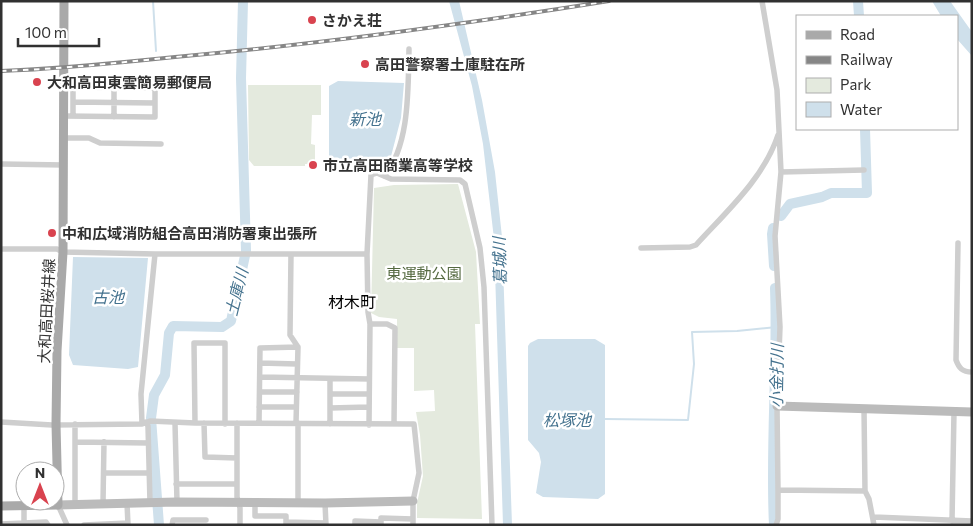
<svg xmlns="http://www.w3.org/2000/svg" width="973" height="526" font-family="Commissioner,'Noto Sans JP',sans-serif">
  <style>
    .green { fill: #e4eade }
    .water { fill: #cfe0eb }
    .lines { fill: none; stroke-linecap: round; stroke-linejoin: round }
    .stream { stroke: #cfe0eb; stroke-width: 2 }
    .river { stroke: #cfe0eb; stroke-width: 10 }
    .street { stroke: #cecece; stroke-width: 5.5 }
    .secondary { stroke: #bbb; stroke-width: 9 }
    .primary { stroke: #a9a9a9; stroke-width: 9 }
    .rail-casing { stroke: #868686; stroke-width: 4 }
    .rail { stroke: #fff; stroke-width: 2; stroke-dasharray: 5.5; stroke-linecap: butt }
    .poi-dot { fill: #d9434f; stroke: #fff; stroke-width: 2 }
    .labels { text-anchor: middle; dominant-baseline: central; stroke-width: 5; stroke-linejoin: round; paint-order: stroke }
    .poi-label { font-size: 15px; font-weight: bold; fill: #313131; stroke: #fff; text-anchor: start }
    .park-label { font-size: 15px; fill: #556a41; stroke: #fff }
    .street-label { font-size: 15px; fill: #313131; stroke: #fff }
    .water-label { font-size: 16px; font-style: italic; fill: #44728e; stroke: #fff }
    .neighbourhood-label { font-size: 16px; fill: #000; stroke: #fff }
  </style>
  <rect width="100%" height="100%" fill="#fff"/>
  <path class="green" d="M248,85H321V115H312L311,144L315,145V164H305V166H254L249,160Z
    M458,184L476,252L480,324H475L482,519L417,518V503L423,476L420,435L416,412L435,411L434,390L414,391V348H397V319L379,317L371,313L374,188L394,185Z"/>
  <path class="water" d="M449,1H459L482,100L495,172L502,237L512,525H503L494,239L483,144L472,86Z
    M932,1H950L972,32V56L957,39V16H941Z
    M338,81L404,83L401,118L389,164L383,167L334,163L329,160V86Z
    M73,257L148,258L138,367L128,369L73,365L69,355Z
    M538,339H595L605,345V494L598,499L543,497L536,493L541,462L539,453L528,440V346L530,343Z"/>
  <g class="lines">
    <path class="stream" d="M153,1L156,51
      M605,419L688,420L694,364L692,332L737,331L777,327"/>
    <path class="river" d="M858,1L859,16
      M781,216L790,204L822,197L831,193H867L865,129
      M773,228L772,234L774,266
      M159,525L151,418L154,395L165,375L169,333L173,326L222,327L231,321L246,251L241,78L243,1
      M774,525C770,446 778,367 775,288"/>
    <path class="street" d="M762,1L777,90L781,172L775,236L780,327L777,406L778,490V519L776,525
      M64,87L155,88V117L64,116
      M114,88V117
      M73,102L155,103
      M73,116V87
      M64,138H89L100,143L161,144
      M1,164L64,165
      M781,172L864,170
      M384,176C410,146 408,88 409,49
      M958,243L956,360C959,368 962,372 972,372
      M641,248L690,247L696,245C726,212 764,178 778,135
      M1,249H57L63,252L155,254H367L371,175L377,173L391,179L460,180L465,184L480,248L484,287L492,525
      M291,254L290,335L298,347L296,423
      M367,254L368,312L370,324H387L395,328L394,424
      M260,363L297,364
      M260,377L369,379
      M260,392H297
      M330,394H369
      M259,407H296
      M330,408L369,407
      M864,408L865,491L869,499L874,525
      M1,422L52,425L142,424L150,421L195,423L414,424L419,473L413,501V525
      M146,422L148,426L150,503
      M175,423L177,502
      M195,423L194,343H225V424
      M204,423L205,457L237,458
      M237,423V497L240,508V525
      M259,423L260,348L298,347
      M75,424V505
      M142,424L141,394L155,254
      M330,424V379
      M369,425L370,324
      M75,442L148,443
      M104,473H149
      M176,484H237
      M778,490L865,491
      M255,502V516H286V525
      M298,502V423
      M103,503L104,442
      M127,503L128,525
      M325,503L326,525
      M58,505L67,525
      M24,506V525
      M874,517L972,521
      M952,521L954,412
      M286,522L326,523
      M1,524L46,522L48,525
      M84,525L128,523
      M172,525L173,520H206
      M355,525V521L381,522
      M381,525V518L413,519"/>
    <path class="secondary" d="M777,406L972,412
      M58,505L176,502L325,503L413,501"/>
    <path class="primary" d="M1,506L58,505L56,424L57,351L63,252L64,1"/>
    <g class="rail-casing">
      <path id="rail" d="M1,71C59,69 117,63 175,57C320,44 465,24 609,1"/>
    </g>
    <use href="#rail" class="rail"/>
  </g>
  <g class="poi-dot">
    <circle cx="312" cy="20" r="5"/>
    <circle cx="365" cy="64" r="5"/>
    <circle cx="37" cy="82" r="5"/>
    <circle cx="313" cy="165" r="5"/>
    <circle cx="52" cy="233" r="5"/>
  </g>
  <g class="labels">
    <g class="poi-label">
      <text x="322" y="20">さかえ荘</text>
      <text x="375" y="64">高田警察署土庫駐在所</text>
      <text x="47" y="82">大和高田東雲簡易郵便局</text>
      <text x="323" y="165">市立高田商業高等学校</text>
      <text x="62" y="233">中和広域消防組合高田消防署東出張所</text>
    </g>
    <g class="park-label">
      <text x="424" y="273">東運動公園</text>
    </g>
    <g class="street-label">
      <text transform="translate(46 311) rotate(-87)">大和高田桜井線</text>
    </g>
    <g class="water-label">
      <text x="365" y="118">新池</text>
      <text transform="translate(499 261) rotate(-92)">葛城川</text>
      <text transform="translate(236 292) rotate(-76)">土庫川</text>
      <text x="108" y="296">古池</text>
      <text transform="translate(776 376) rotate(-89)">小金打川</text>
      <text x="567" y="419">松塚池</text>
    </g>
    <g class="neighbourhood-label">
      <text x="352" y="301">材木町</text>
    </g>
  </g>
  <rect width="973" height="526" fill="none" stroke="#313131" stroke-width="5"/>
  <rect x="796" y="15" width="162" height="115" fill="#ffffff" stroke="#adadad"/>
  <rect x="806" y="31" width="25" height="8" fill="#a9a9a9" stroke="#adadad"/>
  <text x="840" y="40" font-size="15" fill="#313131">Road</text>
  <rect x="806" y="56" width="25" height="8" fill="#868686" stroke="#adadad"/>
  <text x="840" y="65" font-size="15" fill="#313131">Railway</text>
  <rect x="806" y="78" width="25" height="15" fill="#e4eade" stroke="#adadad"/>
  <text x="840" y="90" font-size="15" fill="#313131">Park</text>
  <rect x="806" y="102" width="25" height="15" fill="#cfe0eb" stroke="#adadad"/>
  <text x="840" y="115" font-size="15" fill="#313131">Water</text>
  <g transform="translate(40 486)"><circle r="24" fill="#ffffff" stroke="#adadad"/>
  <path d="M0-4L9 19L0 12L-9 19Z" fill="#d9434f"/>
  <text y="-8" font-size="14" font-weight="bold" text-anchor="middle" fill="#313131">N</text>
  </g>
  <path d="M18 38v8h81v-8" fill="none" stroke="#313131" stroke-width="2.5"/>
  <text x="25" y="38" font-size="15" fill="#313131" stroke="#ffffff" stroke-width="4" paint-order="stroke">100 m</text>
</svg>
